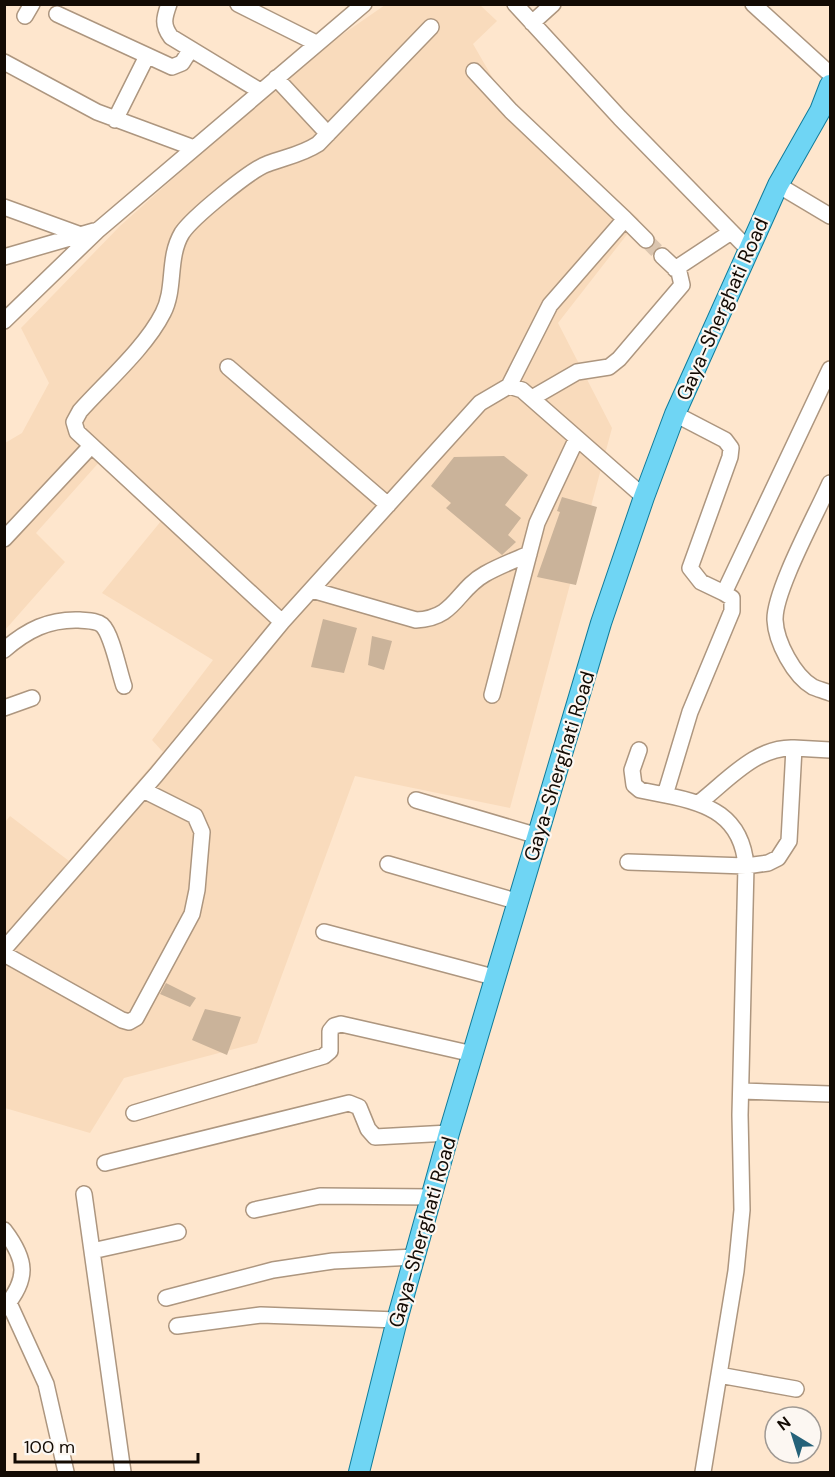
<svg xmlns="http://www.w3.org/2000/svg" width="835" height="1477" font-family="'DM Sans',sans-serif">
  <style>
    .built { fill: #f9dbbc }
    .building { fill: #cab39a }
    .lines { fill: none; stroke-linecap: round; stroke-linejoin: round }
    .minor-tunnel { stroke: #dbc5af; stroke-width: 15; stroke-dasharray: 15 8; stroke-linecap: butt }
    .minor-casing { stroke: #ad967f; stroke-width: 18 }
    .major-casing { stroke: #107c9b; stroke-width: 22 }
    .minor { stroke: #fff; stroke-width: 15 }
    .major { stroke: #6fd5f4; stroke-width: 20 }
    .labels { text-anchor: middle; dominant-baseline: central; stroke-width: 4.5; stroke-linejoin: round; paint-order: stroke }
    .street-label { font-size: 20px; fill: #130b04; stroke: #fcf7f2 }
  </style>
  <rect width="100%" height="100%" fill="#fee6cd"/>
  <path class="built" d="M385,5H480L497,21L473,44L510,108L639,219L558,323L612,428L510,808L355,776L257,1043L124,1078L90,1133L5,1108V822L10,816L69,861L163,752L152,740L213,660L102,593L166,515L102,459L36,533L65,562L5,630V443L22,433L49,383L21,328L120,226L307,59Z"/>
  <path class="building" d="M504,456L528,475L505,505L521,518L508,535L516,542L502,555L446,508L451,503L431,486L454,457Z
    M562,497L597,507L576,585L537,577L560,512L557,511Z
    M323,619L357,628L344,673L311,667Z
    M372,636L392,641L384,670L368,665Z
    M166,983L196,998L190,1007L160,994Z
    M205,1009L241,1017L227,1055L192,1040Z"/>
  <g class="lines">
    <path class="minor-tunnel" d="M646,240L662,256"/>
    <g class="minor-casing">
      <path id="minor" d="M169,4C164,18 162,25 171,37L260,91
        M238,4L316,43
        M515,4L620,118L749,250
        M753,4L830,74
        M57,14L172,67L182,63L191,49
        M25,16L32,4
        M532,23L553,4
        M4,62L97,112L194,148
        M474,71L511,111L625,219L550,305L509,386
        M276,78L328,134
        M115,120L147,56
        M778,185L830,216
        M4,207L81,235
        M625,219L646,240
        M4,257L94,231
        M675,269L731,232
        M4,321L97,231L364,4
        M228,367L388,505
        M532,398L577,372L609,367L619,359L682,285L679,272L662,256
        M675,414L725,440L731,448L730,457L690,568L701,582L724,593
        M830,483C817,513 774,591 775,620C776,642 794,676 813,687C818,689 825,691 830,693
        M4,539L91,446
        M312,590L416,620C456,618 456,590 485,574C499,566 515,560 529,554
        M282,622L77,432L74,422L80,411C106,382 146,347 163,313C176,288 167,258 182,233C192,218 250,170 267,164C285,157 301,155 318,144L431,27
        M4,650C27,630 49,619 79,620C87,621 96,620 102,625C112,634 119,672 124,686
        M492,695L537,523L576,440
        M4,708L32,698
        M639,750L632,770L634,785L640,790L665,795
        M416,800L538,836
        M700,802C728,780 757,746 794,748
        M628,862L746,866L768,863L778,858L789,841L794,748L830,750
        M388,864L519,902
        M324,932L497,978
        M4,949L156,775L282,622L480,403L509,386L522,390L644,497
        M4,954L122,1020L129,1022L136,1018L192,914L197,890L202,832L195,816L143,790
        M741,1091L830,1094
        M134,1113L324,1056L330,1051V1031L334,1026L341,1024L473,1054
        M105,1163L349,1103L359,1107L368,1129L375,1137L449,1133
        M84,1194L123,1472
        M254,1210L320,1196L431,1197
        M4,1230C27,1260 29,1279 4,1308
        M92,1251L178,1232
        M166,1298L273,1270L333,1261L415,1257
        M9,1303L46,1384L66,1472
        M177,1326L261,1315L397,1320
        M719,1375L796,1389
        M703,1472L736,1271L742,1210L740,1115L746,866C742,816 708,803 665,795L690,712L732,611V598L724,593L830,369"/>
    </g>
    <g class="major-casing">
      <path id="major" d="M359,1472L397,1320L449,1133L601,623L644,497L675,414L778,185L820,111L830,85"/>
    </g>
    <use href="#minor" class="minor"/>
    <use href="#major" class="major"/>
  </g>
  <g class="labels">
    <g class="street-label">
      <text transform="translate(722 309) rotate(-66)">Gaya-Sherghati Road</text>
      <text transform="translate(559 766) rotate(-73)">Gaya-Sherghati Road</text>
      <text transform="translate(422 1232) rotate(-74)">Gaya-Sherghati Road</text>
    </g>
  </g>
  <rect width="835" height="1477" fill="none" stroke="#130b04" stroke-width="12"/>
  <g transform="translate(793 1435) rotate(322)"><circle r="28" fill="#fcf7f2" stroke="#9f9993" stroke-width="1.5"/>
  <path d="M0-4.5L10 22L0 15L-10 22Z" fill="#256279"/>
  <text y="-9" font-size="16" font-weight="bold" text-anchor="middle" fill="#130b04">N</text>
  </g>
  <path d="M15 1453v9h183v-9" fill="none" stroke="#130b04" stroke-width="3"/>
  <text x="24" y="1453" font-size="18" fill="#130b04" stroke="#fcf7f2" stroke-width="4.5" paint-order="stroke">100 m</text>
</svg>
